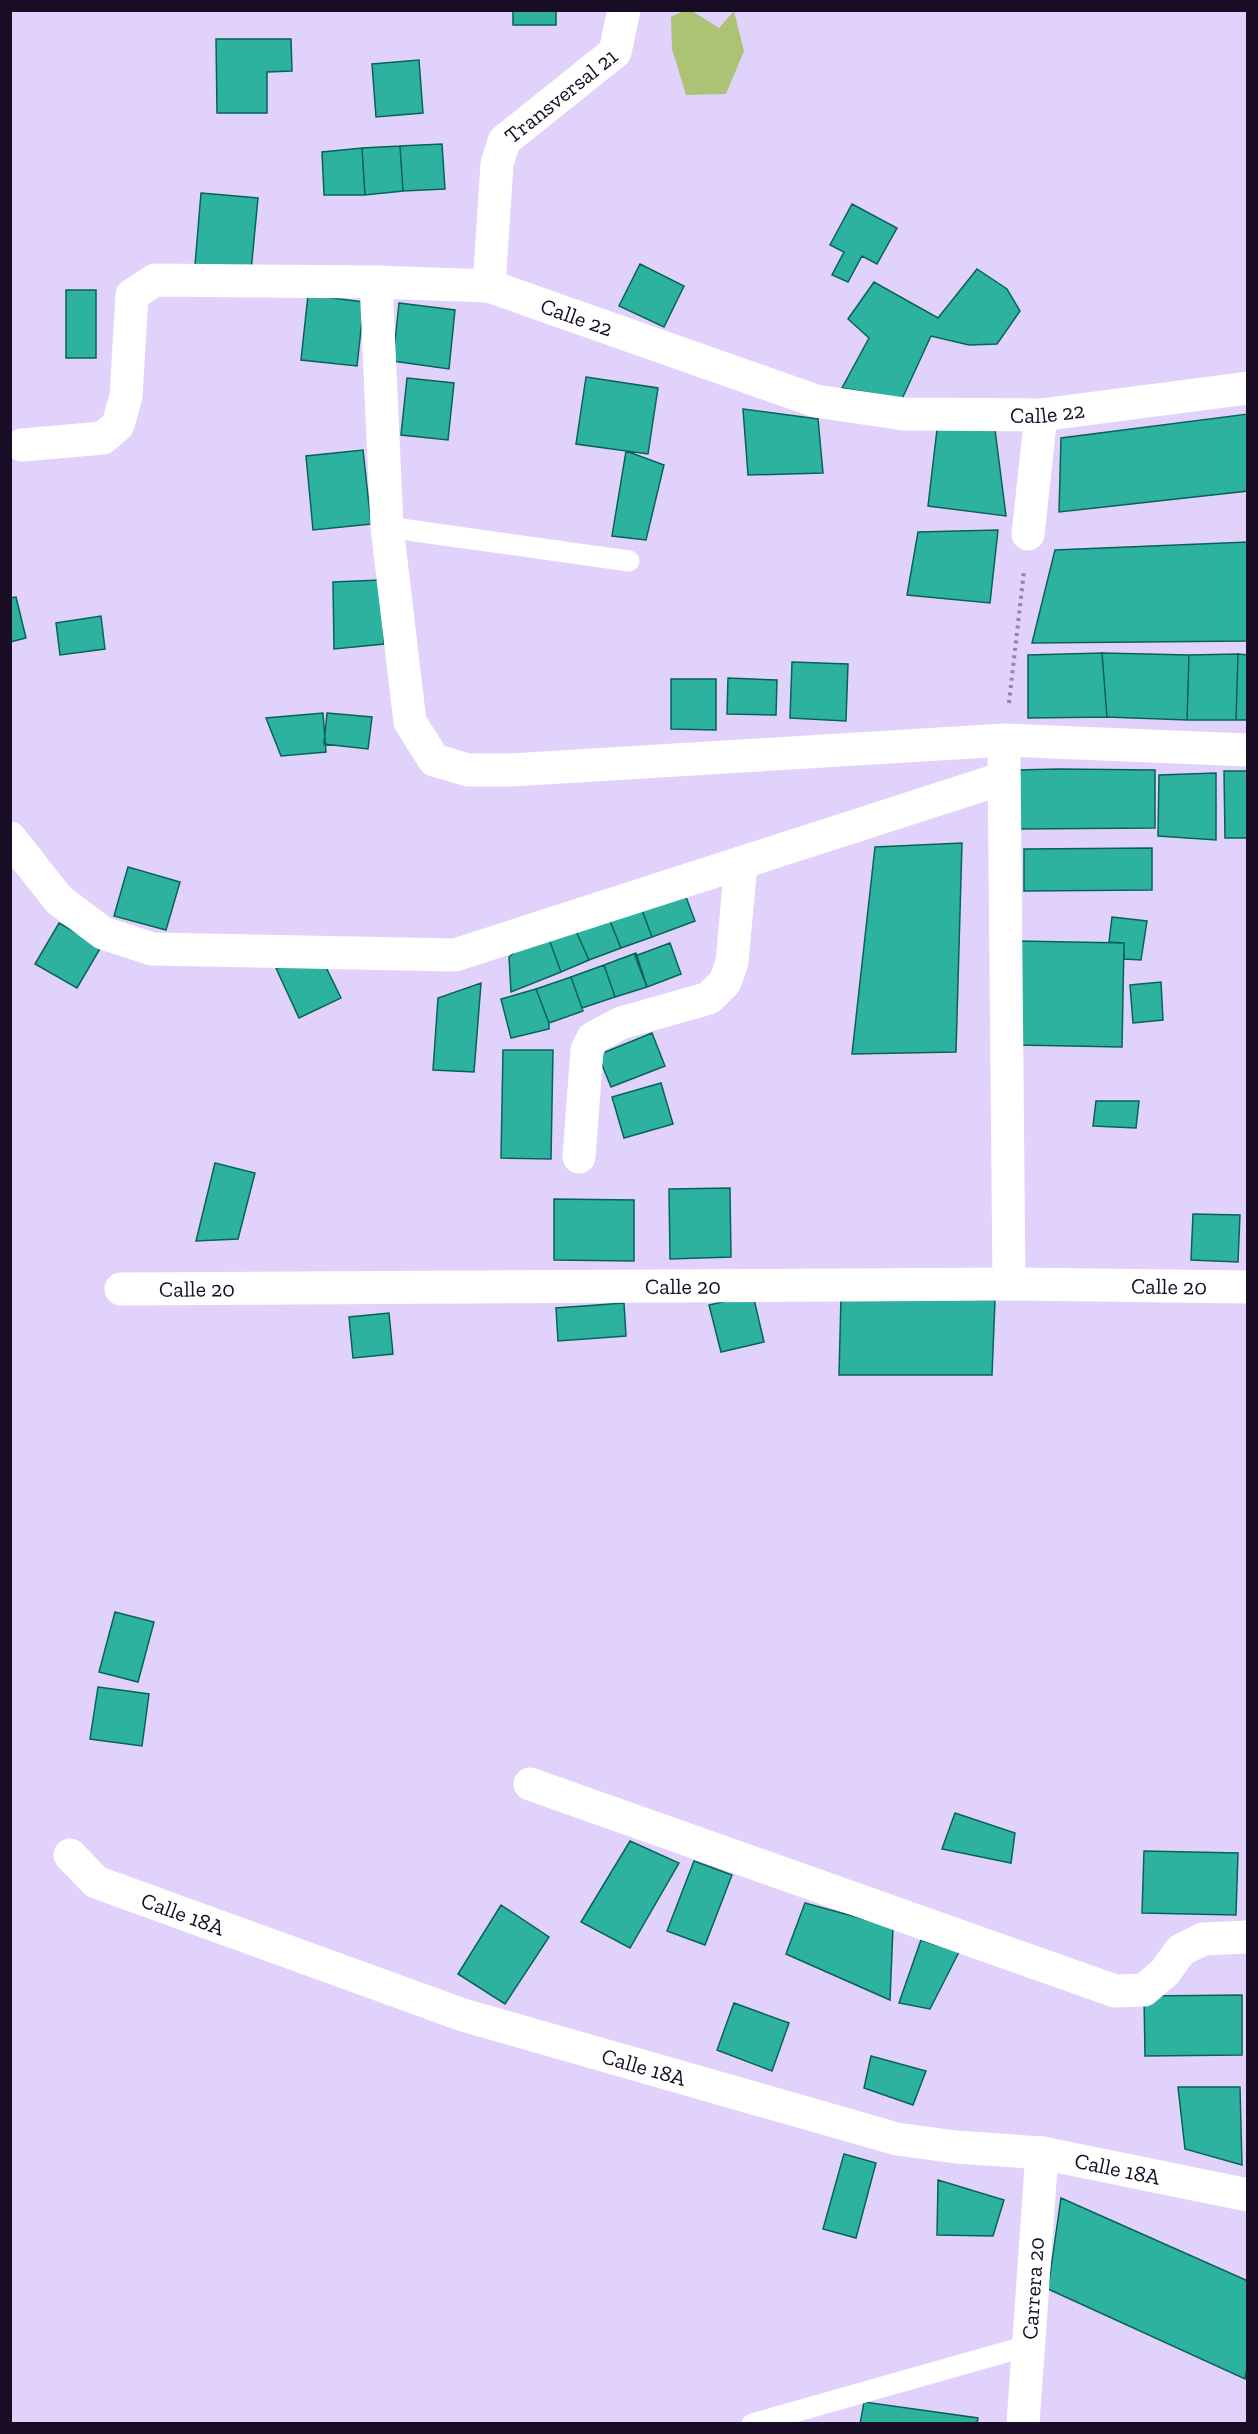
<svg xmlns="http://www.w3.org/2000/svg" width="1258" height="2434" font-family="'Zilla Slab',serif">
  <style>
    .green { fill: #acc274 }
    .building { fill: #2eb2a0; stroke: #096257; stroke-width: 1.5 }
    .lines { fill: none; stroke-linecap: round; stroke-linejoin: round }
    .path { stroke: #9184a6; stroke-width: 4; stroke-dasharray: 3 4.5; stroke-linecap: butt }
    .service { stroke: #fff; stroke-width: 21 }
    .minor { stroke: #fff; stroke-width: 33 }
    .labels { text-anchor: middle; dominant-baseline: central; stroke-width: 6; stroke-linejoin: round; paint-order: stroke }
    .street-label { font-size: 22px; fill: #180d25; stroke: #fbfbfb }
  </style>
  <rect width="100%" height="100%" fill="#e1d2fb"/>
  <path class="green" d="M683,11H692L719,28L734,11L744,51L726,94L686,95L672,49L671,17Z"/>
  <path class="building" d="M513,10H556V25H513Z
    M216,39H291L292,71L267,72V113H217Z
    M419,60L423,113L376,117L372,64Z
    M442,144L445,189L403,191L400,146Z
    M400,146L403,191L365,195L362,148Z
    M362,148L365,195H324L322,152Z
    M201,193L258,198L251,271L195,265Z
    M852,204L897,228L877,264L862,256L848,282L832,275L844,252L830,245Z
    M640,264L684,286L664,327L619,306Z
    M977,269L1007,289L1020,311L997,344L969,345L931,336L902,399L842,388L869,338L848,319L874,282L938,318Z
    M66,290H96V358H66Z
    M308,295L364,302L357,366L301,360Z
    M399,303L455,310L449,369L393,361Z
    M586,377L658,388L648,454L576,444Z
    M407,378L454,383L448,440L401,435Z
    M743,409L818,419L823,473L748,475Z
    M1248,414V491L1059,512L1061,438Z
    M938,421L995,430L1006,516L928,506Z
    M363,450L371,524L313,530L306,456Z
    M626,451L664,465L646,540L612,536Z
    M998,530L990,603L907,595L918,532Z
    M1248,542V641L1032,643L1055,550Z
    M381,580L384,644L334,649L333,582Z
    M16,597L26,638L10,642V598Z
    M101,616L105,649L60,655L56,623Z
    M1102,653L1107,717L1028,718V655Z
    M1102,653L1189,655L1187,720L1107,717Z
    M1238,654L1236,720H1187L1189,655Z
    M1238,654L1248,655V720H1236Z
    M792,662L848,664L846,721L790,718Z
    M728,678L777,680L776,715L727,714Z
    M671,679H716V730L671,729Z
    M323,713L326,752L281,756L266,718Z
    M327,713L372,717L368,749L324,744Z
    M1058,769L1155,770V828L1014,829L1016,770Z
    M1224,771H1248V838H1225Z
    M1216,773V840L1158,836L1159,775Z
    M962,843L956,1052L852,1054L875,847Z
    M1152,848V890L1024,891V849Z
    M128,867L180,882L166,930L114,916Z
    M682,886L695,921L652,937L639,902Z
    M639,902L652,937L621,948L608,916Z
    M608,916L621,948L589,960L575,929Z
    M1112,917L1147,921L1141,960L1124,959V943L1109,942Z
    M59,923L101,947L77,988L35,964Z
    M542,929L549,939L561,972L511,992L509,957Z
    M575,929L589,960L561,972L549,939Z
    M1018,941L1124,943L1122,1047L1017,1045Z
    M670,943L681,974L647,987L635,956Z
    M636,953L647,987L615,997L604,965Z
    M323,961L341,998L299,1018L276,968Z
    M604,965L615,997L582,1008L571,977Z
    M571,977L583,1011L549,1023L536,989Z
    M1161,982L1163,1020L1133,1023L1130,985Z
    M481,983L474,1072L433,1070L438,998Z
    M536,989L549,1023V1029L511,1038L501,999Z
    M652,1033L665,1066L611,1087L598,1055Z
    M503,1050H553L551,1159L501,1158Z
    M661,1083L673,1124L624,1138L612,1097Z
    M1096,1101H1139L1136,1128L1093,1126Z
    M215,1163L255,1173L238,1239L196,1241Z
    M730,1188L731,1257L670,1259L669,1189Z
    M554,1199L634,1200V1261L554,1260Z
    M1193,1214L1240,1215L1238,1262L1191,1260Z
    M753,1295L764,1342L721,1352L709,1305Z
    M841,1297L995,1300L992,1375H839Z
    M624,1303L626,1336L558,1341L556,1308Z
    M389,1313L393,1354L353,1358L349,1317Z
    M115,1612L154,1622L138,1682L99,1672Z
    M98,1687L149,1694L142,1746L90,1739Z
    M955,1813L1015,1833L1011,1863L942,1849Z
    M630,1841L679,1863L630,1948L581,1922Z
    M1144,1851L1238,1853L1236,1915L1142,1913Z
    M694,1861L732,1875L705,1945L667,1931Z
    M805,1903L893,1927L890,2000L786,1954Z
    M501,1905L549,1937L505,2004L458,1974Z
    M921,1940L959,1952L930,2009L899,2003Z
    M1242,1995V2055L1145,2056L1144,1996Z
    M734,2003L789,2023L772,2071L717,2050Z
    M871,2056L926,2071L913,2105L864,2088Z
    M1178,2087H1240L1242,2165L1185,2149Z
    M844,2154L876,2163L856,2238L823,2229Z
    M938,2180L1004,2200L993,2236L937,2235Z
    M1061,2198L1248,2281V2363L1245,2379L1048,2289Z
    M864,2402L978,2418L977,2424H860Z"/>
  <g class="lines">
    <path class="path" d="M1009,703L1024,571"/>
    <path class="service" d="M387,527L629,561
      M752,2424L1027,2346"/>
    <g class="minor">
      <path d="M376,282L387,527L410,722L434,760L468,770H511L1005,740L1248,750"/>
      <path id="s1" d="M489,286L497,164L504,141L615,52L624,10"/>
      <path id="s2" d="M22,445L103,438L118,425L126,396L132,295L155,280L376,282L489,286L816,401L904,414L1041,415L1248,388"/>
      <path d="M1028,534L1041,415"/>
      <path d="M1004,757L1009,1284"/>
      <path d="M10,838L59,900L103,933L152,949L455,955L1004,778"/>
      <path d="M579,1157L587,1050L593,1038L621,1023L709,998L725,982L732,962L741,863"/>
      <path id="s3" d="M121,1289L1009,1284L1248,1287"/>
      <path d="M530,1784L1115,1991L1144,1990L1165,1972L1181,1950L1203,1939L1248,1937"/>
      <path id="s4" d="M70,1855L96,1882L463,2015L897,2139L956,2147L1042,2153L1248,2195"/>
      <path id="s5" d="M1023,2424L1042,2153"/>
    </g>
  </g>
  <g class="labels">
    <g class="street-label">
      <text stroke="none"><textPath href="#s1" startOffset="219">Transversal 21</textPath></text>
      <text stroke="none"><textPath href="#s2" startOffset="687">Calle 22</textPath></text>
      <text stroke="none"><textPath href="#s2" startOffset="1173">Calle 22</textPath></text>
      <text stroke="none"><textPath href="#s3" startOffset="562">Calle 20</textPath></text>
      <text stroke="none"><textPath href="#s3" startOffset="1048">Calle 20</textPath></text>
      <text stroke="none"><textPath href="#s3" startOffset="76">Calle 20</textPath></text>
      <text stroke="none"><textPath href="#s4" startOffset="130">Calle 18A</textPath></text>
      <text stroke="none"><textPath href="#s4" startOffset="616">Calle 18A</textPath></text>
      <text stroke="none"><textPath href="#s4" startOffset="1102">Calle 18A</textPath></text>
      <text stroke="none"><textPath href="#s5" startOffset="136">Carrera 20</textPath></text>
    </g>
  </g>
  <rect width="1258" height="2434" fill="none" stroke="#180d25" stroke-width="24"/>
</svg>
